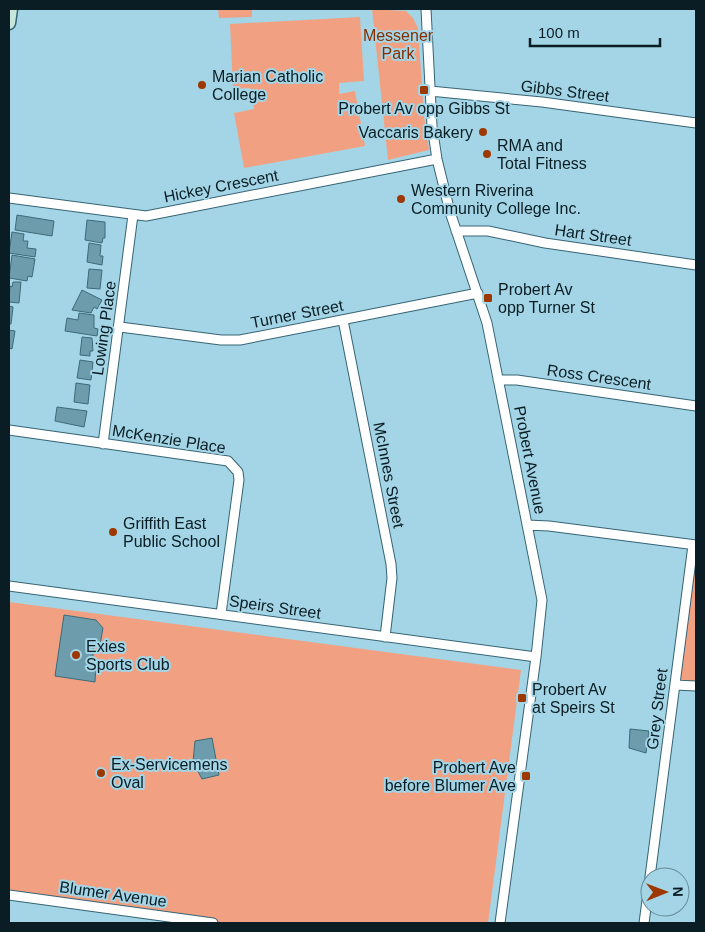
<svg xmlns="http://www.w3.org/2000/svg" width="705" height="932" font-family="Helvetica,sans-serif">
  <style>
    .green { fill: #f1a182 }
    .building { fill: #6d9dad; stroke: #3c6a79 }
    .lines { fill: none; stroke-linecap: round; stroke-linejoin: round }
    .minor-casing { stroke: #366474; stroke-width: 11 }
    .secondary-casing { stroke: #366474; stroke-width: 15 }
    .minor { stroke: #fff; stroke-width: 9 }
    .secondary { stroke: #c6e7d9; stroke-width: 12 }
    .poi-dot { fill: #9c3800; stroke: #a4d5e6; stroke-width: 2 }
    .labels { text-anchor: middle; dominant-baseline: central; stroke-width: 4; stroke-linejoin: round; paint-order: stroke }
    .park-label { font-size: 16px; fill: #872e00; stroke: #a4d5e6 }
    .poi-label { font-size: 16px; fill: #0a1d24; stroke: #a4d5e6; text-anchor: start }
    .street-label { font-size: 16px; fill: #0a1d24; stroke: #a4d5e6 }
  </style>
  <rect width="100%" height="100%" fill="#a4d5e6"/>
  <path class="green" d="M218,9H252V17L219,18Z
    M372,9L406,11L413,18L418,28L424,116L429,150L388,160Z
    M360,17L364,81L339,83V94L355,91L365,146L244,168L234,113L254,109L250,88L233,89L230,24Z
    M693,558H696V691L675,688Z
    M9,602L521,670L488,923H185L9,894Z"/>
  <path class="building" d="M17,215L54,221L52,236L15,230Z
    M87,220L105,222V238H103L102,243L85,240Z
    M12,232L24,234L23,241H28L27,248L36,249L35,257L9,253Z
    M89,243L101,245L100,256H103L102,265L87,262Z
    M12,255L35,259L32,277L28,276L27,281L9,278Z
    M89,269L102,270L100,289L87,288Z
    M13,282H21L19,303L9,302L10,286L12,287Z
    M82,290L102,300L97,309L94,307L91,313L72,310Z
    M9,306L13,307L11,324H9Z
    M79,313L94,315V328L98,329L97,336L65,331L67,318L78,320Z
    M9,330L15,331L12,349L9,348Z
    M82,337L92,338L93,351H90V356L80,355Z
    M80,360L93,362L91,380L77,378Z
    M76,383L90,385L88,404L74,402Z
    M57,407L87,411L84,427L55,421Z
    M64,615L96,620L103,628L100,645L94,647L92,663L96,664L95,682L55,676Z
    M630,729L649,731L646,753L629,748Z
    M212,738L219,775L202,779L193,762L195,741Z"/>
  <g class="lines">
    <g class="minor-casing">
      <path id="minor" d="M426,9L432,126L437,159L450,212L487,323L542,600L536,657L500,923
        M430,91L542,102L696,123
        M9,198L146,216L437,159
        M456,231H488L545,243L696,265
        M343,320L391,564L392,578L385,637
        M120,327L221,340H240L478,293
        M498,380H517L696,406
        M9,430L228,461L238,472L239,480L221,614
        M103,444L133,215
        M527,525L549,526L696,545
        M9,586L536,657
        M675,685L696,686
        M650,877L693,545
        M9,895L213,923
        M644,923L650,878"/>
    </g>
    <g class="secondary-casing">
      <path id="secondary" d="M9,23L11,9"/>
    </g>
    <use href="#minor" class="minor"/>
    <use href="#secondary" class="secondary"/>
  </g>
  <g class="poi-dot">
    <circle cx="202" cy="85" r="5"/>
    <rect x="419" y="85" width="10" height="10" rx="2.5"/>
    <circle cx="483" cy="132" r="5"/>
    <circle cx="487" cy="154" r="5"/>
    <circle cx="401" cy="199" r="5"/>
    <rect x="483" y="293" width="10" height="10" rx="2.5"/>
    <circle cx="113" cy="532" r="5"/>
    <circle cx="76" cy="655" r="5"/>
    <rect x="517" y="693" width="10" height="10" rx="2.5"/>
    <circle cx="101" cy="773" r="5"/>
    <rect x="521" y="771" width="10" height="10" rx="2.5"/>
  </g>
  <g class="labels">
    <g class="park-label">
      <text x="398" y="35">Messener<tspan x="398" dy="18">Park</tspan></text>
    </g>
    <g class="poi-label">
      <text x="212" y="76">Marian Catholic<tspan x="212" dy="18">College</tspan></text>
      <text x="424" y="108" text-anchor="middle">Probert Av opp Gibbs St</text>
      <text x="473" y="132" text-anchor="end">Vaccaris Bakery</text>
      <text x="497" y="145">RMA and<tspan x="497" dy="18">Total Fitness</tspan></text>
      <text x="411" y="190">Western Riverina<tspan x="411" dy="18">Community College Inc.</tspan></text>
      <text x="498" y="289">Probert Av<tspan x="498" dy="18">opp Turner St</tspan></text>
      <text x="123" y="523">Griffith East<tspan x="123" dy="18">Public School</tspan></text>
      <text x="86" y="646">Exies<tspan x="86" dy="18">Sports Club</tspan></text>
      <text x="532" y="689">Probert Av<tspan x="532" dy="18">at Speirs St</tspan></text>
      <text x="111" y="764">Ex-Servicemens<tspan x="111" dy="18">Oval</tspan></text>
      <text x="516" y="767" text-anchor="end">Probert Ave<tspan x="516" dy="18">before Blumer Ave</tspan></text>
    </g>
    <g class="street-label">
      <text transform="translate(565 91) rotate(7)">Gibbs Street</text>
      <text transform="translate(221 186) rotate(-11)">Hickey Crescent</text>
      <text transform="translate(593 235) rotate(8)">Hart Street</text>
      <text transform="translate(297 314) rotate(-11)">Turner Street</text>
      <text transform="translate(104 328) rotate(-82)">Lowing Place</text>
      <text transform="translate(599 377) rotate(8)">Ross Crescent</text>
      <text transform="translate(169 439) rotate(9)">McKenzie Place</text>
      <text transform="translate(530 460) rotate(79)">Probert Avenue</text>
      <text transform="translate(389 475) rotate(79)">McInnes Street</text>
      <text transform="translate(275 607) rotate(8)">Speirs Street</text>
      <text transform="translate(657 709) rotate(-83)">Grey Street</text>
      <text transform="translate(113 894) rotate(8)">Blumer Avenue</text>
    </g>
  </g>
  <rect width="705" height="932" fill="none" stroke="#0a1d24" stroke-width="20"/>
  <g transform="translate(665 892) rotate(89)"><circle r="24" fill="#a4d5e6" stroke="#668b98"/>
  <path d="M0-4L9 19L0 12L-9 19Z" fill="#9c3800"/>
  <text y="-8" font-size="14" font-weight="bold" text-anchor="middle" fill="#0a1d24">N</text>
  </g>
  <path d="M530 38v8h130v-8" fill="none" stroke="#0a1d24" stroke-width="2.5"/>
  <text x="538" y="38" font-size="15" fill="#0a1d24" stroke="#a4d5e6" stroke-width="4" paint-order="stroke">100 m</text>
</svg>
